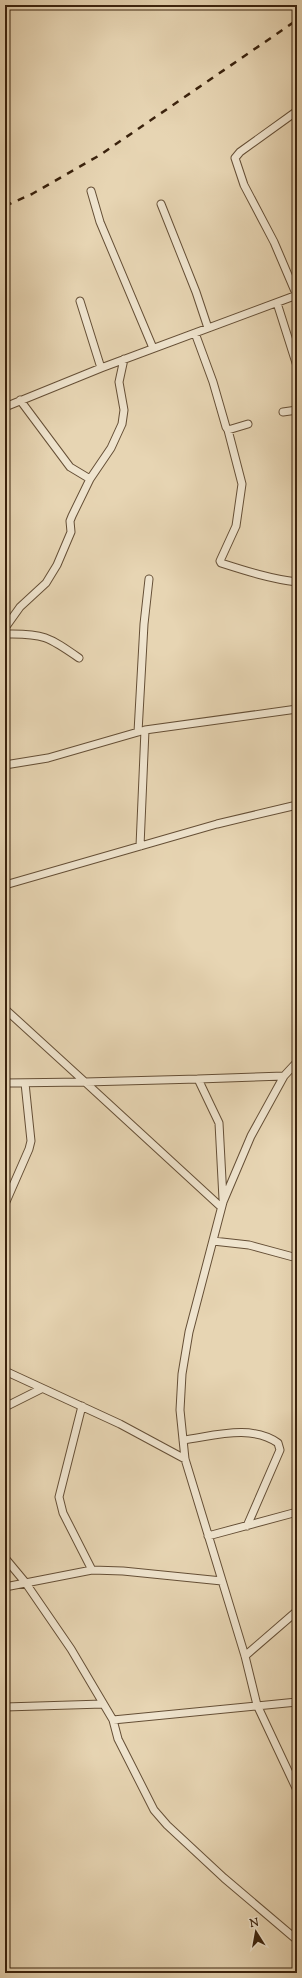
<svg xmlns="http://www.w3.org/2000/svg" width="302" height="1978" font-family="'Sorts Mill Goudy',serif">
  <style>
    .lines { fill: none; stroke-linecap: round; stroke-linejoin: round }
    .minor-casing { stroke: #654f36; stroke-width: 9 }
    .minor { stroke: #efe4ce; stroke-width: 7 }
    .rail { stroke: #3a220d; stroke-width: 2.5; stroke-dasharray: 7 7; stroke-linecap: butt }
  </style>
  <rect width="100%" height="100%" fill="#e7d5b3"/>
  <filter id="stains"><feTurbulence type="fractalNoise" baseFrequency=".005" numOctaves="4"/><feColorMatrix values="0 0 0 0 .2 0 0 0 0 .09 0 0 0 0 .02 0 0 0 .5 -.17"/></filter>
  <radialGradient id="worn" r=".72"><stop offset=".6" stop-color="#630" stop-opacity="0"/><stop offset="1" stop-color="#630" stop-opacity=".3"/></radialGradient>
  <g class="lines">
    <g class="minor-casing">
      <path id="minor" d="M91,191L100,222L153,348
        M161,204L196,292L208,328
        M297,296L274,242L244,185L235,158L240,152L297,111
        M80,301L101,368
        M277,303L297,366
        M195,333L213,382L226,427L228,430L248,424
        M20,400L70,467L90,479
        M5,407L101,368L297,295
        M283,412L297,410
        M228,430L242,484L236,526L220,561L221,563C246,571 271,579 297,582
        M297,494V538
        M5,628L20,607L46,583L57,565L71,532L70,521L72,516L90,479L111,448L122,424L124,410L119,382L124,359
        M5,634C43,633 49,637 79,658
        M138,732L144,624L149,579
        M5,765L48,758L145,730L297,709
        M140,846L145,730
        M5,885L217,824L297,805
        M5,1009L85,1082L198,1079L219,1123L223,1199
        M297,1062L284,1076L251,1136L223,1202L189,1332L182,1374L180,1410L185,1459L245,1656L257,1705L297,1790
        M198,1079L284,1076
        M5,1083L85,1082L221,1207
        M5,1204L29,1149L31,1141L25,1083
        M213,1241L249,1245L297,1258
        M5,1371L120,1424L185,1459
        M82,1406L59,1497L63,1513L92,1570
        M5,1407L41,1389
        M183,1440C214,1436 251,1424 278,1443L280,1450L247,1526
        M208,1536L297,1512
        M5,1558L25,1582L71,1649L113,1720L297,1702
        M5,1587L92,1570L123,1571L222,1581
        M245,1656L297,1611
        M5,1707L103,1704
        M113,1720L118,1739L154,1810L167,1825L224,1878L297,1940"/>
    </g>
    <use href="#minor" class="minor"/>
    <path class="rail" d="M5,206L32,194L100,155L297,20"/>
  </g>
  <rect width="302" height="1978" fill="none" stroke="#e7d5b3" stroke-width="20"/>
  <rect x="6" y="6" width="290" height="1966" fill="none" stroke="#3a220d" stroke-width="2"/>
  <rect x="10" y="10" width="282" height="1958" fill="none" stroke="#3a220d"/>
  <g transform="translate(256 1932) rotate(349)" stroke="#efe4ce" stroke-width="3" paint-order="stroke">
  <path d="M0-3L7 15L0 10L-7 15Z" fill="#3a220d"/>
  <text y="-6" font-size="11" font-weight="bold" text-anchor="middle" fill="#3a220d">N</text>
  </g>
  <rect width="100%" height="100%" filter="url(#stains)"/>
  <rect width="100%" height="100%" fill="url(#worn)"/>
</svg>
